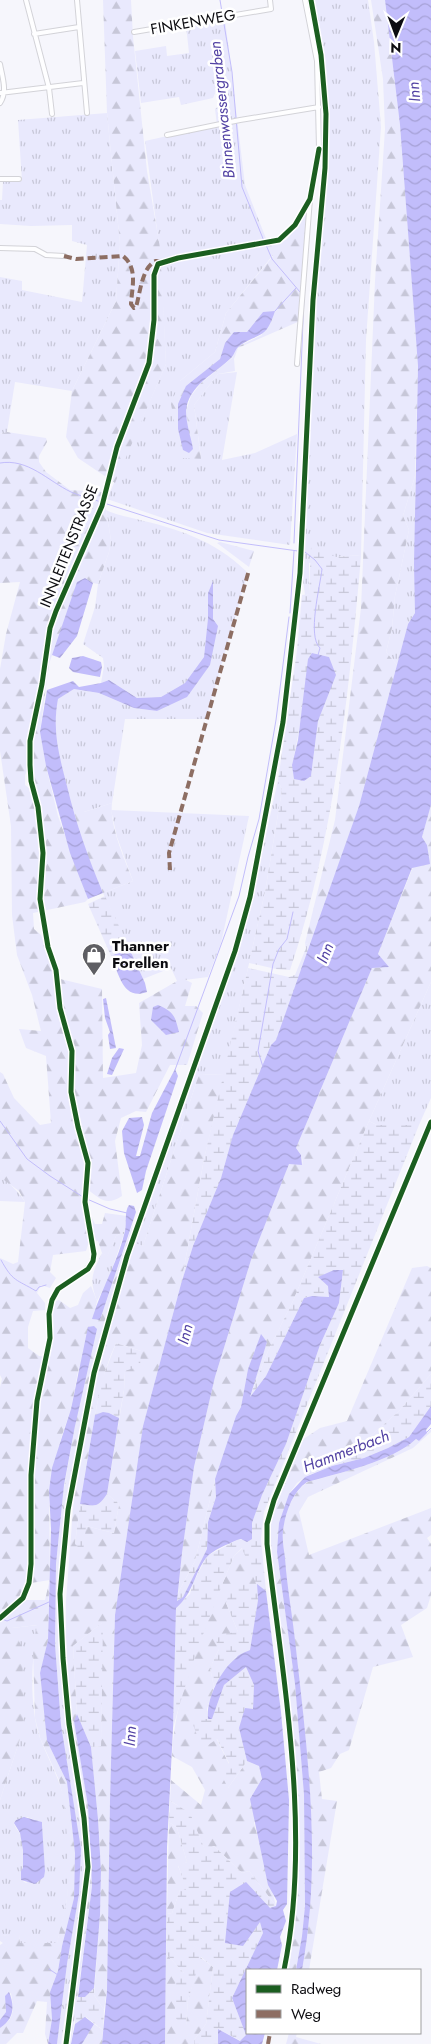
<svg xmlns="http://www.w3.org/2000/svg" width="431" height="2044" font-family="Jost,sans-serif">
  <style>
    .grass { fill: url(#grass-tufts); fill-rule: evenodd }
    .forest { fill: url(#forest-firs); fill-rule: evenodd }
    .wetland { fill: url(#wetland-marsh); fill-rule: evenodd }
    .water { fill: url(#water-waves) }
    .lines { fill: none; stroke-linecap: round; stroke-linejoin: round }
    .stream { stroke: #c2bdfb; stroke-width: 1 }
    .street-casing { stroke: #d3d3d8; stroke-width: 6 }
    .street { stroke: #fefeff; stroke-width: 4 }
    .quiet { stroke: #8d6e63; stroke-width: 4; stroke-dasharray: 8 4; stroke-linecap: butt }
    .cycleway-casing { stroke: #fff; stroke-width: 8 }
    .cycleway { stroke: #1b5e20; stroke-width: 5 }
    .labels { text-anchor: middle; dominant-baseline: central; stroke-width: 5; stroke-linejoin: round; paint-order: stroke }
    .street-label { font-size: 15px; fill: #0c0c10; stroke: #fff }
    .poi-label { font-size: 15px; font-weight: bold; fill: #0c0c10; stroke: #fff; text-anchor: start }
    .water-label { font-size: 16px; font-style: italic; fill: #5343a4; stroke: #fff }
  </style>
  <defs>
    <pattern id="grass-tufts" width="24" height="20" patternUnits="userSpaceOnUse" patternTransform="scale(1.25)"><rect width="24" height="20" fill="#e9e9fd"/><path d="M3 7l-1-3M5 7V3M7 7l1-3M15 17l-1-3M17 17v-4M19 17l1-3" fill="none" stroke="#c7c7d8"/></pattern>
    <pattern id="forest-firs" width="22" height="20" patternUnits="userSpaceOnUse" patternTransform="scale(1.25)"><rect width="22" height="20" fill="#e9e9fd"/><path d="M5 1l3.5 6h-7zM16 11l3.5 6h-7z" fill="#c7c7d8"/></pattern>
    <pattern id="wetland-marsh" width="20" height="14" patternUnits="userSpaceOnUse" patternTransform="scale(1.25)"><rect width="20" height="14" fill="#e9e9fd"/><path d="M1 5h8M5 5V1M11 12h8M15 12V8" fill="none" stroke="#c7c7d8"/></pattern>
    <pattern id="water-waves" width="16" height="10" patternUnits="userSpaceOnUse" patternTransform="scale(1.25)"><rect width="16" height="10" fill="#c2bdfb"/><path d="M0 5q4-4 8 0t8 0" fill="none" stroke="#a6a1d6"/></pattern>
  </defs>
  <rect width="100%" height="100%" fill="#f6f6fc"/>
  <path class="grass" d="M314,0H368L374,42L381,127L366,340L361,555L336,557L309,563V594L305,595L303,580L304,544L315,298L328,170V99L322,43Z
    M225,19L245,185L267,241L161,259L145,141L217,125L215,109L225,102L226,89H217L213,98L181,105L179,97L141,103L135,51L166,46L167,56L189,53L186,25Z
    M107,113L120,244L116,301L72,391L15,382L7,432L0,434V277L22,281V290L82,302L87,245L72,241V225L31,226L0,224V200H2L3,181H22L18,120Z
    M264,245L273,255L226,313L215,352L180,381L201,458L194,405L218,374L237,372L222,460L255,453L297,434L290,545L207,533L107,499L166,364L161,267L175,261Z
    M415,476V613L408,624L397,665L386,652L392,628L395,596L409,530L403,516Z
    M106,510C116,515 125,516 136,519C178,529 214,540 246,571V579L206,719H125L112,803L84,812H74C64,774 50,738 58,699L74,689L99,693L134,708L157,711L210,665L213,619V583L208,593V618L204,657L185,683L161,697L137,698L109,680L101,683L104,666L103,658L83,644L95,607L98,584L109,552L111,540Z
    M278,780L282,790L265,892L224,1075L199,1074L143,1246L134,1243L215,1012L252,898Z
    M111,810L249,816L221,943L208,977L177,981L171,968L143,979L103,893L133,881L117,837Z
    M431,982V1098L419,1125H377L369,1121Z
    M0,1170C6,1184 17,1188 25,1202L0,1201Z
    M125,1231L109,1278L97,1301C89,1280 92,1273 102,1253L107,1256L116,1236Z
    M63,1493L67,1494L59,1564V1648L66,1726L84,1849V1883L61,2044H57L67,1964L79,1894L61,1725L55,1644L56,1564Z
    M38,1625C31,1658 29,1706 40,1738C48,1759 59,1777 64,1799C69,1825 70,1872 67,1899C65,1914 60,1929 57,1944L20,1943L19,1935L0,1936V1800L20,1739L12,1628ZM27,1817L41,1822L45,1871L26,1883L21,1880C24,1866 26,1848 20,1834C18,1830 15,1828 14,1823L16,1820Z"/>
  <path class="forest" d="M103,0H131L133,37L147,171L161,254L166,364L115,483L78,458L66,437L72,391L116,301L120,244L107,113Z
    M371,0H385L400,125L418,366L415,476L403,516L409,530L395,596L392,628L386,652L397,665L359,806L311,945L305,943L335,820L361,608L375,281L385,129L383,79Z
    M304,212H309L300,321L238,348L234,359L235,371L218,374L194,405L201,459L181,458L171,404L180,381L215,352L226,313L273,256L264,245L267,241L286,240L293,232ZM263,312L262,335L237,347L232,358L201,383L191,396L186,411L193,449L178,404L204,372L220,359L225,343L247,332Z
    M7,432L46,438L47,442L39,456V462L46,472L70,490L103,492L111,540L109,552L98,584L93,583L85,578L77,583L49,664L40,732L46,766L58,816L88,899L85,902L33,913L34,929L41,935L56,978L102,989L103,1078L136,1073L142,1045L139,1003L177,981L184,979L192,983L185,1006H196L203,1013L187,1065H170L146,1112L136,1111L121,1118L115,1141L122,1196C106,1207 99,1198 86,1188L87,1208L95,1224H102L105,1213L127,1216L125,1231L116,1236L107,1257L102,1253L98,1241L89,1242L86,1251L53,1255L50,1272L56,1278L50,1288L41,1285L37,1293L45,1303V1310L33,1311L28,1327V1348L39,1356L48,1357C52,1339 48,1319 53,1302L59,1300L70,1308L78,1305L83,1293L91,1286L97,1301L93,1319L100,1320L133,1223L130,1241L143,1246L199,1074L224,1075L204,1159L181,1284L143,1426L115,1615L110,1800L107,1990L104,2010L94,1995L100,1915L101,1871L98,1819L91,1747L101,1746L102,1623L73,1646L77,1714L75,1721L88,1806L92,1886L71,2044H67L90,1864L85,1810L70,1707L66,1643V1601L74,1496L63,1493L75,1426L79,1366L71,1409L62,1435L49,1491L50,1580L31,1583L25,1600H45L49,1583L48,1640L40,1674L47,1741L67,1782L75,1853L74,1898L62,1946L58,1971L50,1992L52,2019L48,2044L45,2034L47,2002L37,2001L23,2033H17L6,2044H0V2028C15,2018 14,2010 11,1993L5,1996L6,2012L0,2020V1945L3,1943L0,1941V1936L19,1934L20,1943H57L67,1899L68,1849L64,1802L59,1780L40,1738L35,1718L33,1649L37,1625L12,1628L22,1647L24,1714L20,1739L0,1800V1387L2,1379L0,1375V1258L13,1264L18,1262L25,1202L19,1191L4,1180L0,1170V1072L3,1074L14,1098L40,1125L51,1123L46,1056L26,1048L19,1029L41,1031L32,995L17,955L12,915L11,826L0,751V669L6,634L20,582L0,583V434ZM29,767L33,774L36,788L33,791L25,785V775ZM116,1343L141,1351L125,1370L124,1390L107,1494L119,1504L114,1533L86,1526L75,1544C79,1511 84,1478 90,1444C96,1410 101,1375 116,1343Z
    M220,542L254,551L249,567L217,543Z
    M112,803C109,825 125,860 133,881L103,893L86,854L74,812H84Z
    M431,805V982L369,1121L293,1301L268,1351L249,1399L267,1342L261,1335L248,1369L241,1407L236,1416L215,1479L195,1561L178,1593L182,1553L194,1467L215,1377L251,1260L289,1163L302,1165C304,1158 300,1153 296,1148L372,968L388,967L378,954L413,867L427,845L422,837Z
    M427,1266L431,1268V1374L398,1412L360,1445L314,1466L311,1474L305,1477L297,1483L289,1494L277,1552L295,1684L304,1795L305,1906L302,1936L296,1970H289C294,1930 299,1890 299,1849C297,1744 280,1640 268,1535L271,1519L302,1440L320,1428L347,1421L412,1268Z
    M431,1429V1432L413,1448L308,1497L299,1512L309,1555L431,1508V1535L427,1538L431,1544V1595L427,1608L401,1625L413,1657L373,1667L349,1750L340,1754L331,1768L319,1772L322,1799L337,1801L309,1970H302C322,1864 308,1758 296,1652C293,1620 286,1587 284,1554C284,1547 282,1539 283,1531C285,1514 292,1492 308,1482C337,1474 395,1460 416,1439L419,1441Z
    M243,1548L257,1584L226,1603L238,1632L219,1649L210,1668L214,1687L207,1709L208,1719H192L203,1748L216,1738L229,1764L228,1788L247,1761L259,1766L262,1780L254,1823L276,1906L249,1871L242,1873L214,1846L205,1851C199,1833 188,1809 170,1801L171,1780L201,1805L205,1790L192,1767L172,1756C175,1687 208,1619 234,1556Z
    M169,1822L177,1828L187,1862L178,1866L188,1890H180L172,1913L167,1914Z
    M166,1954L184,1973L186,2025L188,2000L200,1957L213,1967L206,2024L194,2040V2044H165Z
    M94,2024L103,2030L102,2044H82Z
    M289,2033H297L296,2037L321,2044H286Z"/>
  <path class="wetland" d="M311,547L336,557L361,555L360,568C348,701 333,843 290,970L276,969L249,963L265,892L282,790L278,780L297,651L302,595L309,594ZM312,653L329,657L324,705L318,721L311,776L292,765C301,728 304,690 312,653Z
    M105,896L129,948L111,956L88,904Z
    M305,943L311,945L276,1040L271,1045L233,1135L221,1178L193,1246L181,1284L204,1159L248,968L289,977L295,975L306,948Z
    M369,1121L377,1125H419L264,1512L261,1539L266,1591L257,1585L258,1600L250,1650L236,1657L214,1687L210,1668L219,1649L214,1635L238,1632L226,1603L232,1585L256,1584L242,1548L234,1556C210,1613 189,1669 173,1728L176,1607L190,1594L193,1583L207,1556L237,1540L252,1539V1523L262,1495L286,1444L320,1345L339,1303L343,1270L318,1277L329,1286V1297L312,1296L304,1298L266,1376L249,1399L268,1351L293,1301Z
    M116,1343L141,1351L140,1366L125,1371L124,1390L119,1418L109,1413L95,1415L102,1380Z
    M431,1374V1406L409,1437L388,1448L364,1458L332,1466L311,1474L314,1466L360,1445L398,1412Z
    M215,1479L216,1497L208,1522L207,1549L183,1597L177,1601L178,1593L195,1561Z
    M107,1494L119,1504L114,1533L86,1526L83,1552L75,1544L80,1504C95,1506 98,1508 107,1494Z
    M103,1622L101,1746L91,1747L77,1714L73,1646Z
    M246,1667L254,1685L253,1710L239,1728L247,1761L228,1788L220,1772L229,1763L217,1739L202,1749L191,1719H212L224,1685Z
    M170,1801L190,1813L205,1850L214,1846L242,1873L249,1871L276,1906L270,1909L261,1922L263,1933L232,1998L246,2035L241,2041L218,2029V2044H194V2040L206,2024L213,1967L201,1957L188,2000L186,2026L175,2018V1984L184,1973L166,1954L167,1914L172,1913L180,1890H187L178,1865L187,1862L177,1828L169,1822Z
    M94,1988V1995L104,2010L103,2030L86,2017L75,2024L74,2011L78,1997H85Z"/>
  <path class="water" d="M385,0H431V805L422,837L427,845L430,864L412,868L378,954L389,967L372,968L296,1148L301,1155L302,1165L289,1164L251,1260L215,1377L194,1467L182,1553L177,1601L183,1597L207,1549L208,1522L216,1497L215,1479L236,1416L241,1407L248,1369L261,1334L267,1342L250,1397L266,1376L304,1298L312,1296L329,1297L328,1286L318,1277L334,1270H343L339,1303L320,1345L286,1444L262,1495L252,1523V1539L247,1542L241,1539L237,1540C229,1544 212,1550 206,1558C194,1574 193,1594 176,1608L173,1728L167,1847L165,2044H102L107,1990L110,1800L115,1615L143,1426L181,1284L193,1246L221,1178L233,1135L271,1045L276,1040L359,806L408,624L415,613L414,564L418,366L400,125Z
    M275,311C265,342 259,331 238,347C235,350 234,356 230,359C214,374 188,386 186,411C186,424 191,437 193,449L189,453L183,450L178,429V404L186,386L220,359L225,343L234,332H247L263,312Z
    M85,578L93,583L77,636L60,658L52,655L77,582Z
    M213,581V619L218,626L210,665L187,697L157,711L134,708L99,693L74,689L58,699C52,731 59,755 67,786C76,823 88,858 103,893L88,899L70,853L46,766L40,732L47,690L73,681L79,687L101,683L109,680L137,698L161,697L185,683L204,657L208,618V593Z
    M312,653L329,657L336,675L318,721L311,776L304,781L294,779L292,765L298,740L308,659Z
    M83,656L101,662L102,667L100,677L73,672L69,668L72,658Z
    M129,948L145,983L147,992C123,1001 119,974 111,956Z
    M106,998L116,1048L110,1049L108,1035L110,1032L105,1018L103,999Z
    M158,1005C174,1012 175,1016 179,1032L166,1035L151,1020L153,1007Z
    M119,1048L124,1049L112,1075L107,1074L112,1058Z
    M175,1069L178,1076L146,1171L142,1190L137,1193L124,1153L122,1131L129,1118L142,1117L144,1125L136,1156H140L152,1113Z
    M129,1205L134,1206L136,1212L100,1320L92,1319C101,1289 118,1262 125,1231C127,1222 124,1212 129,1205Z
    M94,1326L97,1329L75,1426L64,1485L56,1564L55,1644L61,1725L81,1849L79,1894L67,1964L57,2044H48L52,2019L50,1992L58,1971L62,1946L74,1898L75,1853L67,1782L47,1741L40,1673L48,1640L51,1529L49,1491L52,1468L71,1409L88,1327Z
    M431,1406V1424L426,1430L427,1433L419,1441L416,1439C395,1460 337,1474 307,1482C292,1492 285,1514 283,1531C282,1540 284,1549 285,1558C287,1588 293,1618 296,1649C308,1756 322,1863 302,1970H296L302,1936L305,1906L304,1795L295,1684L277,1552L279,1523L289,1494L305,1477L332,1466L364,1458L388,1448L409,1437Z
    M103,1412L109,1413L119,1418L107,1494C98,1508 95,1506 80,1504L95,1415Z
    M257,1584L266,1591L281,1712L289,1800L287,1904L283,1910L286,1921L280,1937L282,1945L277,1970H247V2033H265L262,2044H218V2029L240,2041L246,2035L232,1998L263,1933L260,1922L243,1946L225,1943L230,1892L246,1882L270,1908L276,1906L277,1901L268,1885L250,1799L262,1779L259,1766L247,1761L239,1728L245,1708L253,1709L254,1685L246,1667L224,1685L212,1719H208C206,1699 220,1671 236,1658C239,1654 246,1652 250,1650L258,1600Z
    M77,1714L91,1747L98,1819L101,1871L100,1915L94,1988L85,1997H78L92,1886L88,1806L74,1721Z
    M24,1817L42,1822V1825L45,1871L44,1877L35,1884L21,1880V1871L23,1868V1850L20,1833L14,1823L16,1820Z
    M9,1992C15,2006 14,2019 0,2028V2020L6,2012L5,1996Z
    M85,2017L94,2024L82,2044H71L75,2024Z"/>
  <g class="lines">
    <path class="stream" d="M220,0L232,72L242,187L264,241
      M266,245L272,259L300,292
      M275,311L296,288
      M0,463C28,458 48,481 71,492C80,496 89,498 98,501
      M107,504L219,540L305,552L315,560L322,569C320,587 307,636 320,648L318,655
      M294,543L304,296
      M290,613L294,551
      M263,1067L258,1051L273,964L279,949L287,939L293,912
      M175,1070L239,896L248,857L259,819L276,720L289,617
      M0,1121L27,1159L50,1176L83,1197
      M87,1199L110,1209L127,1213
      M1,1260C13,1282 16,1279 36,1291L39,1287L46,1285
      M426,1433L431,1428
      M0,1618L7,1621L49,1602
      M49,1969L58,1975"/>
    <g class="street-casing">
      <path id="street" d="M26,0L49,88L52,114
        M77,0L87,113
        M134,32L271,9L270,0
        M34,34L79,27
        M0,64C2,76 8,92 0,103
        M0,93L83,83
        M167,135L240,120L319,107
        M0,179H19
        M0,248L35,249L46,255L64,256
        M297,364L310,199L319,149L317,61L305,0
        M52,1300C60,1278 90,1279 94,1254L85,1202L88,1163L78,1127L71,1092L72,1051L60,1008L56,970L48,947L40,899L43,853L38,807L31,781L30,765V741L42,684L50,628L56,611L102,506L117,447L149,363L154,320V275L158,264L178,258L279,240L295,225L310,199"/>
    </g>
    <use href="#street" class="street"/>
    <path class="quiet" d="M64,256L76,259L123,256C138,268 132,287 131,304L134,308L136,307C140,294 142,266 156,261L160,262
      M170,870L169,853L249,570
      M268,2044L270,2033"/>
    <g class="cycleway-casing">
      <path id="cycleway" d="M0,1618L23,1598L29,1583L31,1564V1475L37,1401L50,1338L49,1314L52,1300L58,1289L88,1269L93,1261L94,1254L85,1202L88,1163L78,1127L71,1092L72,1051L60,1008L56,970L48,947L40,899L43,853L38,807L31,781L30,765V741L42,684L50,628L56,611L102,506L117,447L149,363L154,320V275L158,264L178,258L279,240L295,225L310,199L319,149
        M284,1970C312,1834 283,1681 267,1544V1524L274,1500L431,1122
        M66,2044L88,1867L84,1818L69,1724L63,1658L60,1594L68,1510L94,1373L127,1256L235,951L250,897L283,722L300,573L313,300L325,168L326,114L321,55L311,0"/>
    </g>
    <use href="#cycleway" class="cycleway"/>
  </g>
  <defs>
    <g id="shop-pin" transform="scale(1.25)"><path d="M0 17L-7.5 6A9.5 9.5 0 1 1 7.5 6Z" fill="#5e5e63" stroke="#fff"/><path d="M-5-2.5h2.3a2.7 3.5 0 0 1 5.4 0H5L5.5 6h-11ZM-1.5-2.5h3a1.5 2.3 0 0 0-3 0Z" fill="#fff"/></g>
  </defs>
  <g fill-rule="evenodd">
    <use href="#shop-pin" x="94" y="955"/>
  </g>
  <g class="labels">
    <g class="street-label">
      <text transform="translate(193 22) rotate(-10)">FINKENWEG</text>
      <text transform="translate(69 546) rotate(-68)">INNLEITENSTRASSE</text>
    </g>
    <g class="poi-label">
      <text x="112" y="946">Thanner<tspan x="112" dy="17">Forellen</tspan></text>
    </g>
    <g class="water-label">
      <text transform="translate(414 92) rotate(-95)">Inn</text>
      <text transform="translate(222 110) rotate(-96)">Binnenwassergraben</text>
      <text transform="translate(325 953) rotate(-68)">Inn</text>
      <text transform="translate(185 1334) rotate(-75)">Inn</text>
      <text transform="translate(346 1451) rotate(-21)">Hammerbach</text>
      <text transform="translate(130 1736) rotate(-86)">Inn</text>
    </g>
  </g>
  <rect x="246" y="1969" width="175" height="65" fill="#ffffff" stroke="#9e9e9f"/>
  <rect x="256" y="1985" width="25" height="8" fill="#1b5e20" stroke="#9e9e9f"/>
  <text x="291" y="1994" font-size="15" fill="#0c0c10">Radweg</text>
  <rect x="256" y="2010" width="25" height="8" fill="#8d6e63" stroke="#9e9e9f"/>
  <text x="291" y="2019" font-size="15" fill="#0c0c10">Weg</text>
  <g transform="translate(396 35) rotate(181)" stroke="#ffffff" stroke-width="4" paint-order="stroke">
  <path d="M0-4L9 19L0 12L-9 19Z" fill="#0c0c10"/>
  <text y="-8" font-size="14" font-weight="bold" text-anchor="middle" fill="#0c0c10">N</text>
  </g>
</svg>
